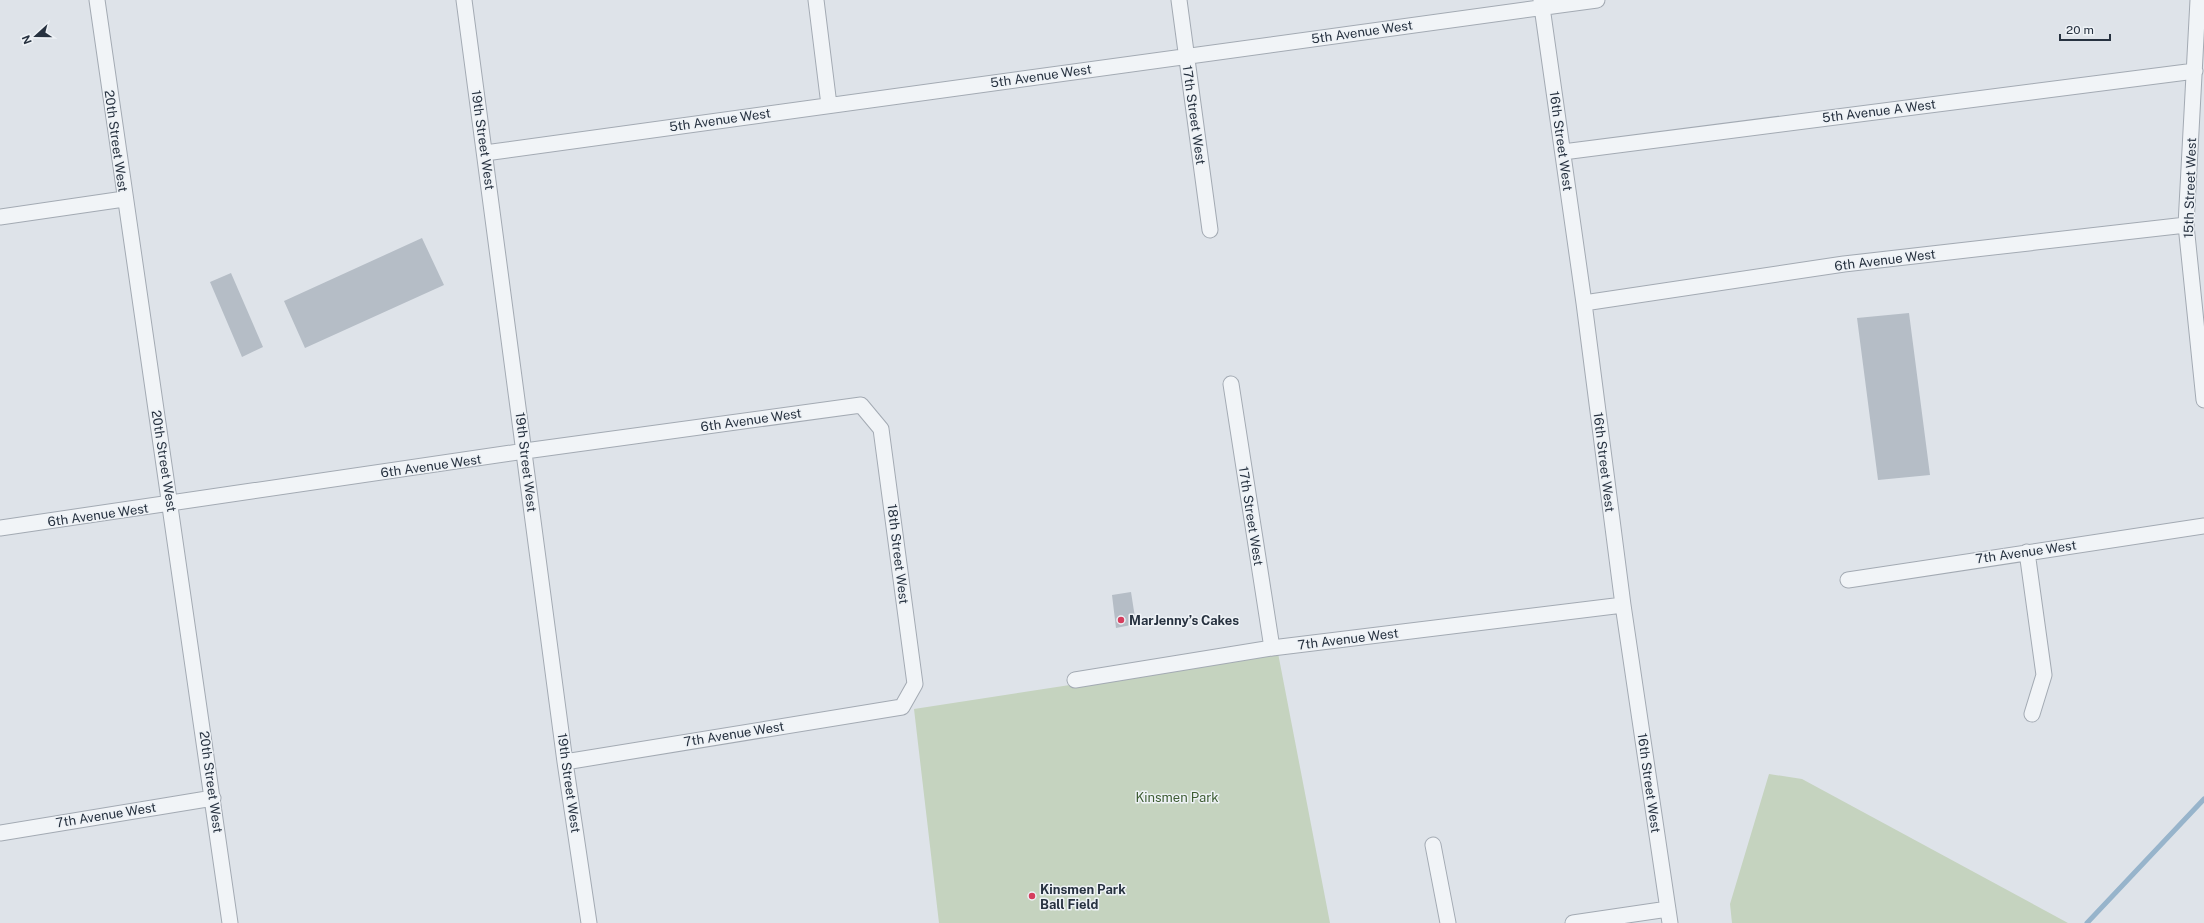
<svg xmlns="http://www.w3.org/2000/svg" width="2204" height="923" font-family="'Public Sans',sans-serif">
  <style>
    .green { fill: #c5d3bf }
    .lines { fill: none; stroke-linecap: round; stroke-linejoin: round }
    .stream { stroke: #97b4cb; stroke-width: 5 }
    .building { fill: #b5bdc6 }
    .street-casing { stroke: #a3aab3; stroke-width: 17 }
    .street { stroke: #f1f4f7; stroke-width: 15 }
    .poi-dot { fill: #d53d5d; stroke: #eef2f6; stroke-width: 1.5 }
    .labels { text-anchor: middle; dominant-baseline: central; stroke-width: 3; stroke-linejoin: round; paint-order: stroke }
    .street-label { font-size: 13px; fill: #273240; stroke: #eef2f6 }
    .poi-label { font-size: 13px; font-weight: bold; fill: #273240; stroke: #eef2f6; text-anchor: start }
    .park-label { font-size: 13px; fill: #3e5d33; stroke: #eef2f6 }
  </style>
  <rect width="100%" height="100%" fill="#dee3e9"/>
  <path class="green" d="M1278,653L1330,923H939L914,709Z
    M1769,774L1802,779L2068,923H1732L1730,904Z"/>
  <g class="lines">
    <path class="stream" d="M2087,923L2204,799"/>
  </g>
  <path class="building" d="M422,238L444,285L305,348L284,301Z
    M231,273L263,347L242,357L210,282Z
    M1909,313L1930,475L1878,480L1857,318Z
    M1131,592L1136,624L1116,628L1112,595Z"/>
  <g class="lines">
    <g class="street-casing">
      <path id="street" d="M97,0L230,923
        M464,0L565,762L589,923
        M816,0L829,105
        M1179,0L1210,230
        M1541,0L1584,303L1623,605L1670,923
        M2198,0L2186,225L2204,400
        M1563,152L2195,71
        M485,153L1597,0
        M0,217L124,199
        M1584,303L1844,264L2186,225
        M1231,384L1272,648
        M0,528L525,451L861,405L881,429L915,684L902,707L565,762
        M2027,552L2044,675L2032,714
        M1848,580L2204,526
        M1075,680L1272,648L1623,605
        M0,833L213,798
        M1433,845L1448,923
        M1573,923L1668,909"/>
    </g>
    <use href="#street" class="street"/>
  </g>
  <g class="poi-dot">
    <circle cx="1121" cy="620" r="4"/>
    <circle cx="1032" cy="896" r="4"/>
  </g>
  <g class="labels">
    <g class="street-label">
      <text transform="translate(1362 32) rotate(-8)">5th Avenue West</text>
      <text transform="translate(1041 76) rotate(-8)">5th Avenue West</text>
      <text transform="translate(1879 111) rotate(-7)">5th Avenue A West</text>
      <text transform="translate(1194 115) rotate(82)">17th Street West</text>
      <text transform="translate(720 120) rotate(-8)">5th Avenue West</text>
      <text transform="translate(483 140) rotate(82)">19th Street West</text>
      <text transform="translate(116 141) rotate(82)">20th Street West</text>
      <text transform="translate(1561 141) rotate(82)">16th Street West</text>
      <text transform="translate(2190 188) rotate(-88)">15th Street West</text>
      <text transform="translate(1885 260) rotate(-7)">6th Avenue West</text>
      <text transform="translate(751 420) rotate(-8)">6th Avenue West</text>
      <text transform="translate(164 461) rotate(81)">20th Street West</text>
      <text transform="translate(526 462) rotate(83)">19th Street West</text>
      <text transform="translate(1604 462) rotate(83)">16th Street West</text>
      <text transform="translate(431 466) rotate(-8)">6th Avenue West</text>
      <text transform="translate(98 515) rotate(-8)">6th Avenue West</text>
      <text transform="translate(1251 516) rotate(81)">17th Street West</text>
      <text transform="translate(2026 552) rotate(-8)">7th Avenue West</text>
      <text transform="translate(898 554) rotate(83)">18th Street West</text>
      <text transform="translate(1348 639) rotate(-7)">7th Avenue West</text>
      <text transform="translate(734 734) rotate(-9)">7th Avenue West</text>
      <text transform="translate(211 782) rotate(82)">20th Street West</text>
      <text transform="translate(569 783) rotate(82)">19th Street West</text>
      <text transform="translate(1649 783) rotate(82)">16th Street West</text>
      <text transform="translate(106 815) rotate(-9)">7th Avenue West</text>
    </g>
    <g class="poi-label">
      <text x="1129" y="620">MarJenny’s Cakes</text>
      <text x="1040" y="889">Kinsmen Park<tspan x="1040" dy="15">Ball Field</tspan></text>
    </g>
    <g class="park-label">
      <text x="1177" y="797">Kinsmen Park</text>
    </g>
  </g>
  <g transform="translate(36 36) rotate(249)" stroke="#eef2f6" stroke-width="3" paint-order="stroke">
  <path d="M0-3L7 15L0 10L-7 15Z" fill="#273240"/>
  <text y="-6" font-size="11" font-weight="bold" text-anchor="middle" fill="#273240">N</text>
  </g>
  <path d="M2060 34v6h50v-6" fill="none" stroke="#273240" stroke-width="2"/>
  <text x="2066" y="34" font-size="12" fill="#273240" stroke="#eef2f6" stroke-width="3" paint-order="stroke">20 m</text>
</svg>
